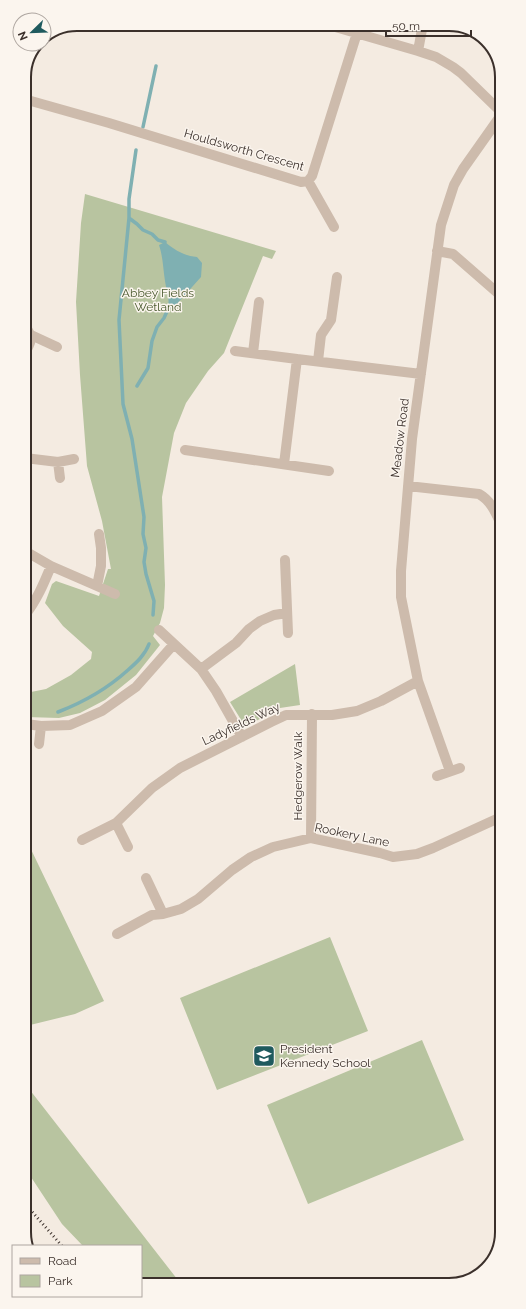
<svg xmlns="http://www.w3.org/2000/svg" width="526" height="1309" font-family="Raleway,sans-serif">
  <style>
    .green { fill: #b8c4a0 }
    .water { fill: #7fb0b2 }
    .lines { fill: none; stroke-linecap: round; stroke-linejoin: round }
    .stream { stroke: #7fb0b2; stroke-width: 3.5 }
    .minor { stroke: #cdbbac; stroke-width: 10 }
    .rail { stroke: #3b302b; stroke-width: 3; stroke-dasharray: 1 3; stroke-linecap: butt }
    .labels { text-anchor: middle; dominant-baseline: central; stroke-width: 3; stroke-linejoin: round; paint-order: stroke }
    .street-label { font-size: 12px; fill: #3b302b; stroke: #fbf5ee }
    .park-label { font-size: 12px; fill: #4a5a2e; stroke: #fbf5ee }
    .poi-label { font-size: 12px; fill: #3b302b; stroke: #fbf5ee; text-anchor: start }
    .rim { fill: none; stroke: #3b302b; stroke-width: 2 }
  </style>
  <rect width="100%" height="100%" fill="#f4ebe1"/>
  <path class="green" d="M85,194L276,251L272,259L263,256L224,353L208,371L186,403L174,433L162,497L165,585L164,608L160,623L153,636L160,645L136,675L105,700L80,713L59,718L26,717V693L46,689L71,675L91,659L92,652L63,626L45,603L52,584L56,581L99,596L108,569H111L102,521L87,466L80,375L76,302L81,223Z
    M295,664L300,705L280,708L256,721L243,723L230,702Z
    M26,839L104,1001L75,1014L26,1026Z
    M330,937L368,1031L217,1090L180,998Z
    M422,1040L464,1140L308,1204L267,1105Z
    M26,1085L181,1284H141V1246H83L62,1224L27,1171Z"/>
  <path class="water" d="M165,242C175,250 184,256 197,257L202,263L201,277L175,306L170,308L168,306C170,297 166,290 165,281C163,268 163,257 159,245Z"/>
  <g class="lines">
    <path class="stream" d="M143,127L156,66
      M136,150L129,199V218L119,320L123,404L132,439L144,517L143,534L146,548L144,562L146,574L154,601L153,615
      M129,218L137,224L143,230L152,234L158,240L165,242
      M137,386L148,368L152,341L157,327L164,318L169,307
      M58,712C84,702 107,689 128,670C136,663 145,655 149,644"/>
    <path class="minor" d="M325,24L418,51L436,57L453,67L461,73L499,110
      M418,51L423,24
      M24,99L109,123L301,182L308,181L312,176L357,33
      M308,181L334,227
      M437,251L453,254L500,295
      M25,326C34,338 32,340 25,353
      M31,335L57,347
      M235,351L297,359
      M253,353L259,302
      M318,361L321,335L331,320L337,277
      M185,450L329,471
      M25,458L58,462L74,459
      M58,462L60,478
      M284,464L297,359L421,374
      M408,486L479,494C490,500 495,511 500,522
      M25,551L51,566L97,586L101,566V548L99,534
      M285,560L288,633
      M97,586L115,594
      M25,615C37,600 44,583 51,566
      M159,630L201,669L216,691L242,737
      M201,669L236,643L249,629L260,621L274,615L287,613
      M26,724L41,726L70,725L102,711L136,687L174,644
      M39,744L41,726
      M450,771L418,681L401,597V571L412,439L441,225L454,185L463,169L499,118
      M437,776L460,768
      M311,838L312,714
      M82,840L116,823
      M128,847L116,823L152,788L180,768L271,722L286,715H332L357,711L381,701L418,681
      M146,878L163,914
      M117,934L152,915L163,914L181,909L198,899L232,870L251,857L273,847L311,838L380,853L393,857L417,854L433,848L501,817"/>
    <path class="rail" d="M27,1206L62,1246"/>
  </g>
  <defs>
    <g id="school-square" transform="scale(1.15)"><rect x="-9" y="-9" width="18" height="18" rx="4" fill="#1f5a5e" stroke="#fbf5ee"/><path d="M0-5L7-2L0 1L-7-2ZM-4 1L0 2.5L4 1V4Q0 6-4 4Z" fill="#fff"/></g>
  </defs>
  <g fill-rule="evenodd">
    <use href="#school-square" x="264" y="1056"/>
  </g>
  <g class="labels">
    <g class="street-label">
      <text transform="translate(244 150) rotate(16)">Houldsworth Crescent</text>
      <text transform="translate(400 438) rotate(-83)">Meadow Road</text>
      <text transform="translate(241 724) rotate(-25)">Ladyfields Way</text>
      <text transform="translate(298 776) rotate(-90)">Hedgerow Walk</text>
      <text transform="translate(352 835) rotate(12)">Rookery Lane</text>
    </g>
    <g class="park-label">
      <text x="158" y="293">Abbey Fields<tspan x="158" dy="14">Wetland</tspan></text>
    </g>
    <g class="poi-label">
      <text x="280" y="1049">President<tspan x="280" dy="14">Kennedy School</tspan></text>
    </g>
  </g>
  <path d="M0 0H526V1309H0ZM77 31H449A46 46 0 0 1 495 77V1232A46 46 0 0 1 449 1278H77A46 46 0 0 1 31 1232V77A46 46 0 0 1 77 31Z" fill="#fbf5ee" fill-rule="evenodd"/>
  <path class="rim" d="M77 31H449A46 46 0 0 1 495 77V1232A46 46 0 0 1 449 1278H77A46 46 0 0 1 31 1232V77A46 46 0 0 1 77 31Z"/>
  <rect x="12" y="1245" width="130" height="52" fill="#fbf5ee" stroke="#aea6a0"/>
  <rect x="20" y="1258" width="20" height="6" fill="#cdbbac" stroke="#aea6a0"/>
  <text x="48" y="1265" font-size="12" fill="#3b302b">Road</text>
  <rect x="20" y="1275" width="20" height="12" fill="#b8c4a0" stroke="#aea6a0"/>
  <text x="48" y="1285" font-size="12" fill="#3b302b">Park</text>
  <g transform="translate(32 32) rotate(247)"><circle r="19" fill="#fbf5ee" stroke="#aea6a0"/>
  <path d="M0-3L7 15L0 10L-7 15Z" fill="#1f5a5e"/>
  <text y="-6" font-size="11" font-weight="bold" text-anchor="middle" fill="#3b302b">N</text>
  </g>
  <path d="M386 30v6h85v-6" fill="none" stroke="#3b302b" stroke-width="2"/>
  <text x="392" y="30" font-size="12" fill="#3b302b" stroke="#fbf5ee" stroke-width="3" paint-order="stroke">50 m</text>
</svg>
